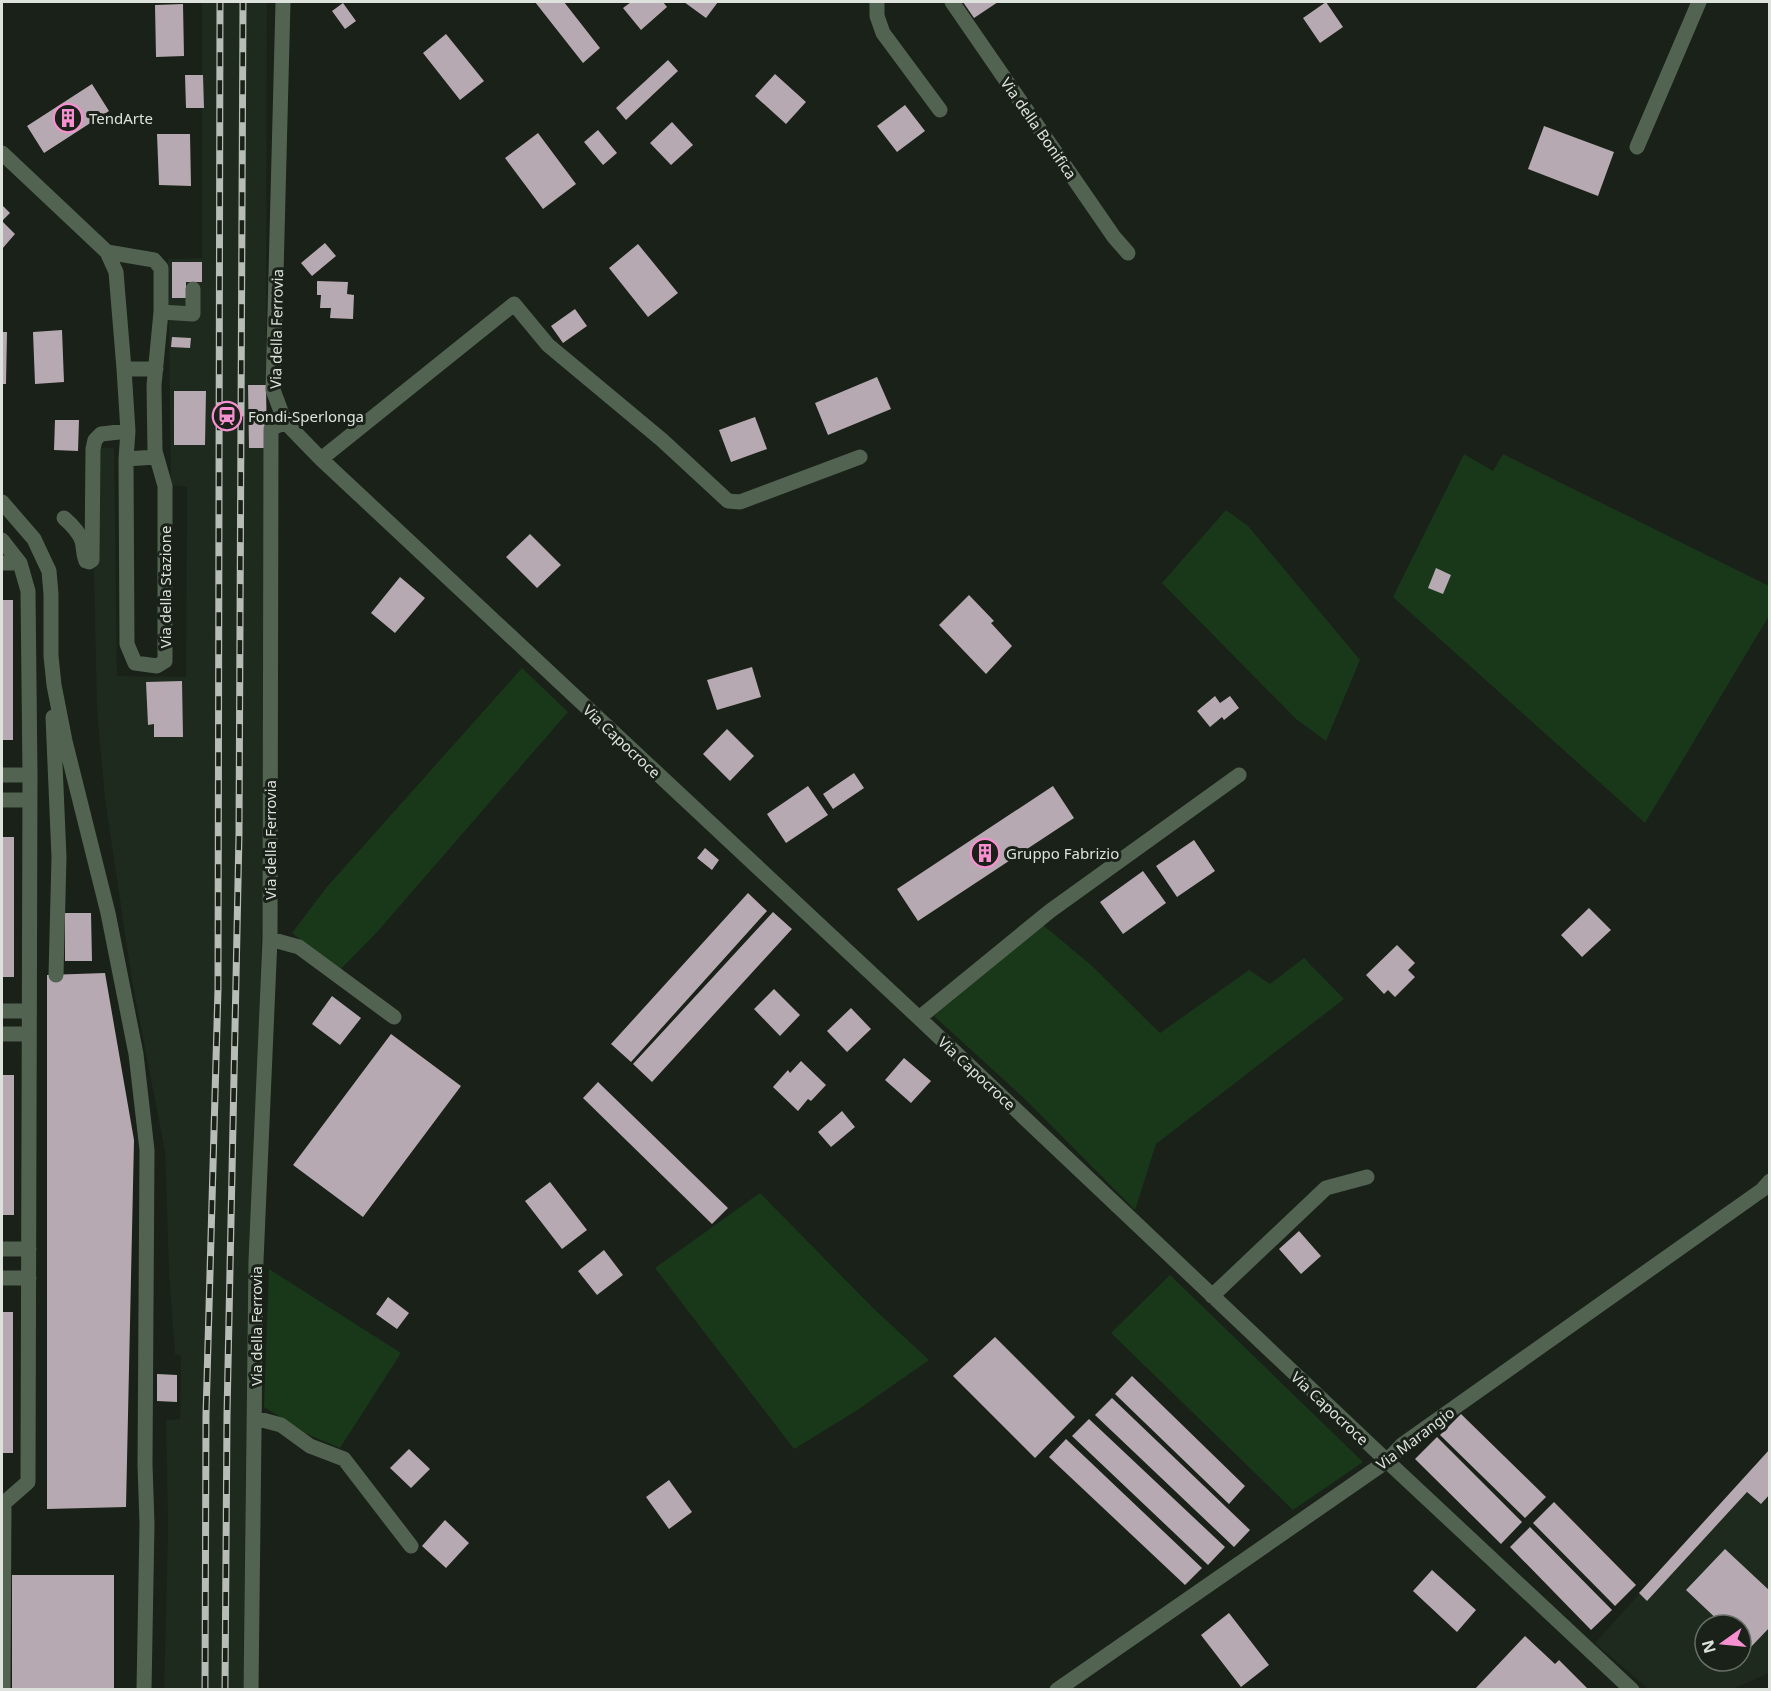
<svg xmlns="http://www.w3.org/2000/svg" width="1771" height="1691" font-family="'Noto Sans',sans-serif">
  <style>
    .built { fill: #1d2a1d; fill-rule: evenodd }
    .green { fill: #193819 }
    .building { fill: #b7a9b1 }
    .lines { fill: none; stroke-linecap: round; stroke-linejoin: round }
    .minor { stroke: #536352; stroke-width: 15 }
    .rail-casing { stroke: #b7bcb6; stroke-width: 7 }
    .rail { stroke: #192118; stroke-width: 4.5; stroke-dasharray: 14; stroke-linecap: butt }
    .labels { text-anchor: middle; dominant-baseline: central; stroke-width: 6; stroke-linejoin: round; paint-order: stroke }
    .poi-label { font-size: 15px; fill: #dde2dc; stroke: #192118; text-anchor: start }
    .street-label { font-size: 15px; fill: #dde2dc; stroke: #192118 }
  </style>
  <rect width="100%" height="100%" fill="#192118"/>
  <path class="built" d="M202,2H267L265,822L246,1455L243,1689H164L168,1529L166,1420L180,1419L181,1356L175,1354L169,1273L165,1152L132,981L105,799L97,712L94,574L95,448H114L117,676L186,677L187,487L171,485L168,259L202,258Z
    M1769,1449V1673L1733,1689H1648L1595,1643ZM1705,1625H1741V1661H1705Z"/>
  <path class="green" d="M1464,454L1493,471L1503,454L1769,586L1770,614L1645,823L1393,597Z
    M1226,510L1248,526L1360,660L1326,741L1296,719L1162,583Z
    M522,668L568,712L378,931L340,970L292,933L326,888Z
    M1043,925L1091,965L1160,1033L1249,970L1270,984L1304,958L1344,999L1156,1144L1135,1210L1027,1101L934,1016Z
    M760,1193L873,1308L929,1360L856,1411L794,1449L655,1268Z
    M269,1269L401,1353L340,1448L305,1433L264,1407Z
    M1170,1275L1363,1462L1293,1510L1111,1333Z"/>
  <path class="building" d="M535,2H564L600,48L583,63Z
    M631,2H663L667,7L641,30L623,8Z
    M684,2H718L706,18Z
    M963,2H998L974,18Z
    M1326,2L1343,27L1320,43L1303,18Z
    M343,3L356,21L345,29L332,11Z
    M183,4L184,56L156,57L155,5Z
    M446,34L484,81L460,100L423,53Z
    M668,60L678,71L626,120L616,108Z
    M775,74L806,102L786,124L755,96Z
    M185,75H203L204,108H186Z
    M92,84L109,111L44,153L27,126Z
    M905,105L925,131L897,152L877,126Z
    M672,122L693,145L671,165L650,143Z
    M1544,126L1614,152L1598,196L1528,169Z
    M598,130L617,153L603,165L584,142Z
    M538,133L576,184L543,209L505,158Z
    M157,134H190L191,186L159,185Z
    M2,205L10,213L2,221L15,234L2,249Z
    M325,243L336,256L312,276L301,263Z
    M638,244L678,293L648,317L609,268Z
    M172,262H202V282H186V298H172Z
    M317,281L348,282L347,294L354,295L353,319L330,318L331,308H320L321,295H317Z
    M575,309L587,326L563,343L551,326Z
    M62,330L64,382L35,384L33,332Z
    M2,332H7L6,384H2Z
    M172,337L191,338L190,348L171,347Z
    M877,377L891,409L828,435L815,403Z
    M248,385H266L267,448H249Z
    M174,391H206L205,445H174Z
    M755,417L767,449L731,462L719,430Z
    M55,420H79L78,451L54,450Z
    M530,534L561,565L537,588L506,557Z
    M1436,568L1451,575L1443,594L1428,588Z
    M400,577L425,598L395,633L371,613Z
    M969,595L994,621L991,623L1012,646L986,674L939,625Z
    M2,600H13V740H2Z
    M752,667L761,697L717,710L707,680Z
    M182,681L183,737H154V724L148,725L146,682Z
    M1215,696L1220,703L1230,696L1239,708L1224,720L1222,717L1210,727L1197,711Z
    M727,729L754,756L730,781L703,754Z
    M854,773L864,788L833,809L823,794Z
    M808,786L828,815L786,843L767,814Z
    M1053,786L1074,818L918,921L897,889Z
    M2,837H14V977H2Z
    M1194,840L1215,871L1177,897L1156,866Z
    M705,848L719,860L712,870L697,858Z
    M1143,871L1166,903L1123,934L1100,902Z
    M748,893L767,911L631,1062L611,1044Z
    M1589,908L1611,930L1582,957L1561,935Z
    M773,912L792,929L652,1082L633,1064Z
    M65,913H91L92,961H65Z
    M1397,945L1415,963L1408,970L1415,977L1395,997L1388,990L1384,994L1366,975Z
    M105,973L134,1140L126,1507L47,1509V975Z
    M774,989L800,1015L780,1036L754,1009Z
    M332,996L361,1018L340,1045L312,1024Z
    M851,1008L871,1029L847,1052L827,1031Z
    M391,1034L461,1086L363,1217L293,1165Z
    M904,1058L931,1081L911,1103L885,1080Z
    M801,1061L826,1085L811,1101L808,1099L798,1111L773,1087L788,1070L790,1073Z
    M2,1075H14V1215H2Z
    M598,1082L728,1208L712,1224L583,1098Z
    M842,1111L855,1127L831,1147L818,1132Z
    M550,1182L587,1230L562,1249L525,1201Z
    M1299,1231L1321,1256L1301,1274L1279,1249Z
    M604,1250L623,1275L597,1295L578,1271Z
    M388,1297L409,1313L397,1329L376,1314Z
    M2,1312H13V1453H2Z
    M995,1337L1075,1417L1035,1458L953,1376Z
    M157,1374L177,1375V1402L157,1401Z
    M1132,1376L1245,1486L1229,1504L1115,1394Z
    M1112,1398L1250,1530L1234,1547L1095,1415Z
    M1461,1414L1546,1497L1525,1518L1440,1435Z
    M1089,1419L1225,1547L1208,1565L1072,1436Z
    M1437,1437L1522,1522L1501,1544L1415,1459Z
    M1066,1439L1202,1568L1185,1585L1049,1457Z
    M409,1449L430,1469L411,1488L390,1468Z
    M1770,1449V1494L1761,1504L1747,1492L1647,1601L1639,1593Z
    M669,1480L692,1512L669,1529L646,1497Z
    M1554,1502L1636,1585L1615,1606L1533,1523Z
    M445,1520L469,1543L446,1568L422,1546Z
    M1530,1527L1612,1610L1591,1630L1510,1547Z
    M1725,1549L1770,1591V1627L1749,1649L1741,1642V1625H1723L1686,1590Z
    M1432,1570L1476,1610L1457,1632L1413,1591Z
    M12,1575H114V1690H12Z
    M1229,1613L1269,1665L1241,1687L1201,1635Z
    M1525,1636L1555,1664L1559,1660L1589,1690H1474Z"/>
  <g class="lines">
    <path class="minor" d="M877,2V16L883,33L940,110
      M952,2L1114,237L1128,253
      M1637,147L1699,2
      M2,153L107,252L116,272L124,369L128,431L126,459L127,644L135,663L157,666L165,661V486L155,451L154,385L161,312V268L154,260L107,252
      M161,312L193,314V289
      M124,369H156
      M285,422L321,459L919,1018L1387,1461L1632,1690
      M126,459L156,457
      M321,459L514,304L548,345L662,440L728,501L740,502L860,457
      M2,502L34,539L49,571L51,594V656L54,685L65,741L108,913L136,1054L147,1150L145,1465L147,1524L144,1690
      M64,518C71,524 79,532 82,541C84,548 83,554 86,561L89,562L92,560L93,449L95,440L101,434L128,431
      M2,540L20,563L28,591L30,775L28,1482L4,1503L3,1690
      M2,563H20
      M53,717L59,857L56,975
      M2,775H30
      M2,800H30
      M270,939L299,947L394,1017
      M2,1011H28
      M919,1018L1050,911L1239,775
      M2,1034H29
      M2,1249H29
      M2,1278H29
      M1212,1296L1326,1188L1367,1177
      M255,1418L281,1425L310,1446L344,1459L411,1546
      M251,1690L256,1261L270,939L271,429L285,422L273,390L283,2
      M1057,1690L1387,1461L1403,1444L1762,1190L1770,1181"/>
    <g class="rail-casing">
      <path id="rail" d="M205,1690L206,1415L218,989L220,2
        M225,1690L227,1415L239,834L243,2"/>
    </g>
    <use href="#rail" class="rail"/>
  </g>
  <defs>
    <g id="building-ring" transform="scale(1.5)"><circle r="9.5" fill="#192118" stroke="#f690d0" stroke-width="1.5"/><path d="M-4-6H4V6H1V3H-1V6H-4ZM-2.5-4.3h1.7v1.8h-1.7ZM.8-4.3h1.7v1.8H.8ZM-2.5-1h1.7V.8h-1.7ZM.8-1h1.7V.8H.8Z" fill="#f690d0"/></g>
    <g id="station-ring" transform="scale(1.5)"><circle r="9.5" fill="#192118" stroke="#f690d0" stroke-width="1.5"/><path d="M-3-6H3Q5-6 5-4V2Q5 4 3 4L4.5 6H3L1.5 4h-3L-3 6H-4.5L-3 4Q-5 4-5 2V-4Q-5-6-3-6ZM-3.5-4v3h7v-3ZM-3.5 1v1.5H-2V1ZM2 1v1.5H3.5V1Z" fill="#f690d0"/></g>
  </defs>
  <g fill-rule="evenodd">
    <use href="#building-ring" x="68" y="118"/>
    <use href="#station-ring" x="227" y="416"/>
    <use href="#building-ring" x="985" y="853"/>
  </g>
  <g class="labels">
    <g class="poi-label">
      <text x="89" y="118">TendArte</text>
      <text x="248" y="416">Fondi-Sperlonga</text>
      <text x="1006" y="853">Gruppo Fabrizio</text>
    </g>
    <g class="street-label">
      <text transform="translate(1039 128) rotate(55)">Via della Bonifica</text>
      <text transform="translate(276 329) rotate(-89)">Via della Ferrovia</text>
      <text transform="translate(165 587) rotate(-90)">Via della Stazione</text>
      <text transform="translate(622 741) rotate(43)">Via Capocroce</text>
      <text transform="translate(270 840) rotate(-90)">Via della Ferrovia</text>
      <text transform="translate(977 1073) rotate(43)">Via Capocroce</text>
      <text transform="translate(256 1326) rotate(-90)">Via della Ferrovia</text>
      <text transform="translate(1330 1408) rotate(43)">Via Capocroce</text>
      <text transform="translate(1415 1438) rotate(-37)">Via Marangio</text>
    </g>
  </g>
  <rect width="1771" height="1691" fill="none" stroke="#dde2dc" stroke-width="6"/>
  <g transform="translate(1723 1643) rotate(255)"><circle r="28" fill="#192118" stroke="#676e66" stroke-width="1.5"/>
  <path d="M0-4.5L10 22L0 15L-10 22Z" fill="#f690d0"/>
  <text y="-9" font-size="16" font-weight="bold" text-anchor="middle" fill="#dde2dc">N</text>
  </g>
</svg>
